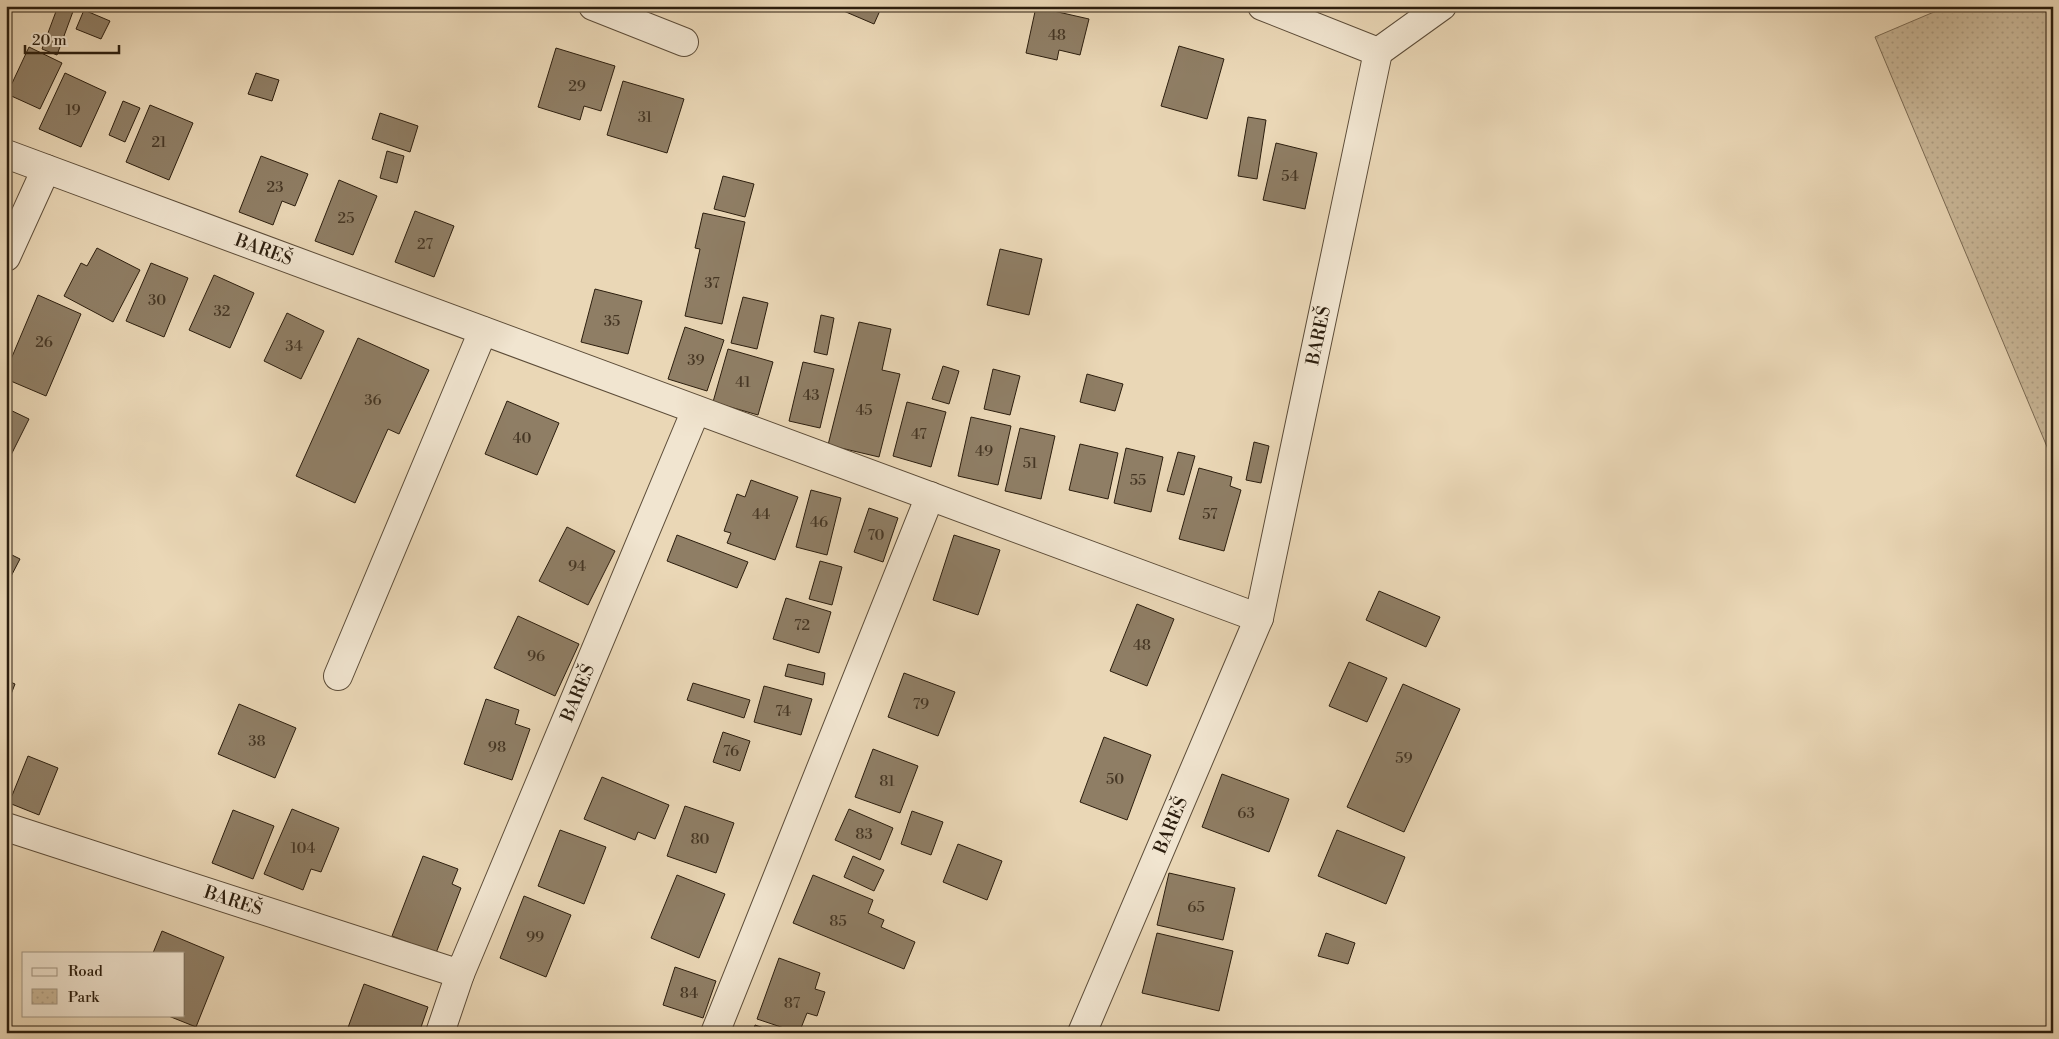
<svg xmlns="http://www.w3.org/2000/svg" width="2059" height="1039" font-family="'Libre Bodoni',serif">
  <style>
    .park { fill: url(#park-dots); stroke: #7b6b54 }
    .building { fill: #8f7e65; stroke: #2c1e0e }
    .lines { fill: none; stroke-linecap: round; stroke-linejoin: round }
    .street-casing { stroke: #5c4c38; stroke-width: 30 }
    .street { stroke: #f1e5d0; stroke-width: 28 }
    .labels { text-anchor: middle; dominant-baseline: central; stroke-width: 4; stroke-linejoin: round; paint-order: stroke }
    .number-label { font-size: 15px; fill: #453624 }
    .street-label { font-size: 18px; fill: #2c1e0e; stroke: #f1e5d0 }
  </style>
  <defs>
    <pattern id="park-dots" width="8" height="8" patternUnits="userSpaceOnUse" patternTransform="scale(1.25)"><rect width="8" height="8" fill="#cab899"/><path d="M2 2h.1M6 6h.1" fill="none" stroke="#ae9e83" stroke-width="1.8" stroke-linecap="round"/></pattern>
  </defs>
  <rect width="100%" height="100%" fill="#ead7b6"/>
  <filter id="stains"><feTurbulence type="fractalNoise" baseFrequency=".004" numOctaves="4"/><feColorMatrix values="0 0 0 0 .2 0 0 0 0 .09 0 0 0 0 .02 0 0 0 .5 -.17"/></filter>
  <radialGradient id="worn" r=".72"><stop offset=".6" stop-color="#630" stop-opacity="0"/><stop offset="1" stop-color="#630" stop-opacity=".3"/></radialGradient>
  <path class="park" d="M1948,6H2053V461L1875,37Z"/>
  <path class="building" d="M58,6H75L57,55L42,49Z
    M832,6H882L874,24Z
    M1299,6H1321L1318,14Z
    M1036,7L1089,19L1080,55L1059,50L1057,60L1026,53Z
    M84,10L110,21L101,39L76,29Z
    M1179,46L1224,59L1207,119L1161,106Z
    M29,47L62,63L40,109L7,94Z
    M556,48L615,66L601,111L584,106L580,120L538,107Z
    M65,73L106,92L81,147L39,129Z
    M256,73L279,80L272,101L248,94Z
    M623,81L684,99L667,153L607,135Z
    M123,101L140,108L125,142L109,135Z
    M150,105L193,123L169,180L126,162Z
    M380,113L418,126L410,152L372,139Z
    M1248,117L1266,120L1257,179L1238,176Z
    M1276,143L1317,153L1305,209L1263,200Z
    M387,151L404,156L397,183L380,178Z
    M261,156L308,174L295,206L282,201L273,225L239,212Z
    M723,176L754,184L745,217L714,209Z
    M339,180L377,196L353,255L315,241Z
    M415,211L454,226L434,277L395,262Z
    M703,213L745,222L722,324L685,316L700,249L695,248Z
    M97,248L140,270L113,322L64,296L81,263L87,266Z
    M1000,249L1042,259L1029,315L987,305Z
    M151,263L188,278L164,337L126,321Z
    M214,275L254,293L230,348L189,330Z
    M595,289L642,301L628,354L581,342Z
    M38,295L81,314L46,396L6,379V371Z
    M743,297L768,303L757,349L731,343Z
    M287,313L324,331L301,379L264,361Z
    M821,315L834,318L827,355L814,352Z
    M859,322L891,329L882,370L900,374L879,457L828,445Z
    M685,327L724,340L707,391L668,379Z
    M358,338L429,370L399,434L388,429L355,503L296,476Z
    M728,349L773,362L758,415L713,402Z
    M803,362L834,369L820,428L789,421Z
    M943,366L959,371L949,404L932,399Z
    M993,369L1020,376L1010,415L984,409Z
    M1087,374L1123,384L1115,411L1080,402Z
    M507,401L559,423L537,475L485,454Z
    M907,402L946,412L931,467L893,456Z
    M6,408L29,419L6,465Z
    M971,417L1011,426L998,485L958,476Z
    M1020,428L1055,436L1041,499L1005,491Z
    M1254,442L1269,446L1261,483L1246,480Z
    M1080,444L1118,453L1108,499L1069,490Z
    M1126,448L1163,457L1151,512L1114,503Z
    M1178,452L1195,456L1184,495L1167,491Z
    M1199,468L1232,477L1230,486L1241,490L1224,551L1179,539Z
    M751,480L798,497L775,560L727,543L731,533L724,531L737,494L745,497Z
    M811,490L841,498L827,555L796,547Z
    M869,508L898,518L883,562L854,552Z
    M567,527L615,551L588,605L539,581Z
    M677,535L748,562L737,588L667,561Z
    M954,535L1000,550L978,615L933,600Z
    M6,552L20,559L7,584L6,583Z
    M820,561L842,567L832,605L809,599Z
    M1379,591L1440,617L1426,647L1366,620Z
    M786,598L831,612L819,653L773,639Z
    M1137,604L1174,619L1147,686L1110,671Z
    M518,616L579,644L555,696L494,668Z
    M1349,662L1387,678L1367,722L1329,706Z
    M788,664L825,673L823,685L785,676Z
    M904,673L955,692L938,736L888,717Z
    M6,680L15,684L6,707Z
    M693,683L750,700L744,718L687,700Z
    M1403,684L1460,709L1404,832L1347,807Z
    M764,686L812,699L801,735L754,722Z
    M486,699L519,710L515,724L530,729L512,780L464,764Z
    M239,704L296,728L275,778L218,754Z
    M723,732L750,741L740,771L713,762Z
    M1104,737L1151,755L1127,820L1080,802Z
    M873,749L918,766L900,813L855,797Z
    M28,756L58,768L39,815L9,803Z
    M1222,774L1289,799L1269,852L1202,827Z
    M602,777L669,805L655,839L638,832L635,840L584,819Z
    M685,806L734,823L716,873L667,856Z
    M292,809L339,828L321,872L311,869L303,890L264,874Z
    M849,809L893,828L880,860L835,840Z
    M233,810L274,826L253,879L212,863Z
    M912,811L943,822L931,855L901,844Z
    M560,830L606,847L584,904L538,886Z
    M1337,830L1405,857L1386,904L1318,876Z
    M958,844L1002,861L987,900L943,882Z
    M423,856L458,869L452,884L461,888L436,953L392,936Z
    M853,856L884,870L874,891L844,877Z
    M1169,873L1235,888L1223,940L1157,925Z
    M677,875L725,894L699,958L651,938Z
    M813,875L873,900L868,913L884,920L881,927L915,942L904,969L793,923Z
    M524,896L571,915L546,977L500,958Z
    M162,931L224,957L196,1027L166,1015H184V953H153Z
    M1157,933L1233,951L1219,1011L1142,993Z
    M1326,933L1355,943L1348,964L1318,956Z
    M779,958L820,973L815,989L825,992L817,1016L807,1013L799,1033L757,1019Z
    M675,967L716,981L703,1018L663,1005Z
    M364,984L428,1007L419,1033H346Z
    M755,1025L778,1033H753Z"/>
  <g class="lines">
    <g class="street-casing">
      <g id="street">
        <path d="M593,6L684,42"/>
        <path d="M1262,6L1378,52"/>
        <path d="M1378,52L1442,6"/>
        <path id="s1" d="M6,154L1259,618"/>
        <path d="M6,257L46,169"/>
        <path d="M338,676L483,331"/>
        <path id="s2" d="M6,827L460,974L696,410"/>
        <path d="M440,1033L460,974"/>
        <path d="M715,1033L930,496"/>
        <path id="s3" d="M1082,1033L1259,618L1378,52"/>
      </g>
    </g>
    <use href="#street" class="street"/>
  </g>
  <g class="labels">
    <g class="number-label">
      <text x="1057" y="35">48</text>
      <text x="577" y="86">29</text>
      <text x="73" y="110">19</text>
      <text x="645" y="117">31</text>
      <text x="159" y="142">21</text>
      <text x="1290" y="176">54</text>
      <text x="275" y="187">23</text>
      <text x="346" y="218">25</text>
      <text x="425" y="244">27</text>
      <text x="712" y="283">37</text>
      <text x="157" y="300">30</text>
      <text x="222" y="311">32</text>
      <text x="612" y="321">35</text>
      <text x="44" y="342">26</text>
      <text x="294" y="346">34</text>
      <text x="696" y="360">39</text>
      <text x="743" y="382">41</text>
      <text x="811" y="395">43</text>
      <text x="373" y="400">36</text>
      <text x="864" y="410">45</text>
      <text x="919" y="434">47</text>
      <text x="522" y="438">40</text>
      <text x="984" y="451">49</text>
      <text x="1030" y="463">51</text>
      <text x="1138" y="480">55</text>
      <text x="761" y="514">44</text>
      <text x="1210" y="514">57</text>
      <text x="819" y="522">46</text>
      <text x="876" y="535">70</text>
      <text x="577" y="566">94</text>
      <text x="802" y="625">72</text>
      <text x="1142" y="645">48</text>
      <text x="536" y="656">96</text>
      <text x="921" y="704">79</text>
      <text x="783" y="711">74</text>
      <text x="257" y="741">38</text>
      <text x="497" y="747">98</text>
      <text x="731" y="751">76</text>
      <text x="1404" y="758">59</text>
      <text x="1115" y="779">50</text>
      <text x="887" y="781">81</text>
      <text x="1246" y="813">63</text>
      <text x="864" y="834">83</text>
      <text x="700" y="839">80</text>
      <text x="303" y="848">104</text>
      <text x="1196" y="907">65</text>
      <text x="838" y="921">85</text>
      <text x="535" y="937">99</text>
      <text x="689" y="993">84</text>
      <text x="792" y="1003">87</text>
    </g>
    <g class="street-label">
      <text stroke="none"><textPath href="#s1" startOffset="275">BAREŠ</textPath></text>
      <text stroke="none"><textPath href="#s3" startOffset="740">BAREŠ</textPath></text>
      <text stroke="none"><textPath href="#s2" startOffset="782">BAREŠ</textPath></text>
      <text stroke="none"><textPath href="#s3" startOffset="226">BAREŠ</textPath></text>
      <text stroke="none"><textPath href="#s2" startOffset="239">BAREŠ</textPath></text>
    </g>
  </g>
  <rect width="2059" height="1039" fill="none" stroke="#ead7b6" stroke-width="25"/>
  <rect x="8" y="8" width="2044" height="1024" fill="none" stroke="#2c1e0e" stroke-width="2.5"/>
  <rect x="12" y="12" width="2034" height="1014" fill="none" stroke="#2c1e0e"/>
  <rect x="22" y="952" width="162" height="65" fill="#f1e5d0" stroke="#a29582"/>
  <rect x="32" y="968" width="25" height="8" fill="#f1e5d0" stroke="#a29582"/>
  <text x="68" y="976" font-size="15" fill="#2c1e0e">Road</text>
  <rect x="32" y="989" width="25" height="15" fill="url(#park-dots)" stroke="#a29582"/>
  <text x="68" y="1002" font-size="15" fill="#2c1e0e">Park</text>
  <path d="M25 45v8h94v-8" fill="none" stroke="#2c1e0e" stroke-width="2.5"/>
  <text x="32" y="45" font-size="15" fill="#2c1e0e" stroke="#f1e5d0" stroke-width="4" paint-order="stroke">20 m</text>
  <rect width="100%" height="100%" filter="url(#stains)"/>
  <rect width="100%" height="100%" fill="url(#worn)"/>
</svg>
